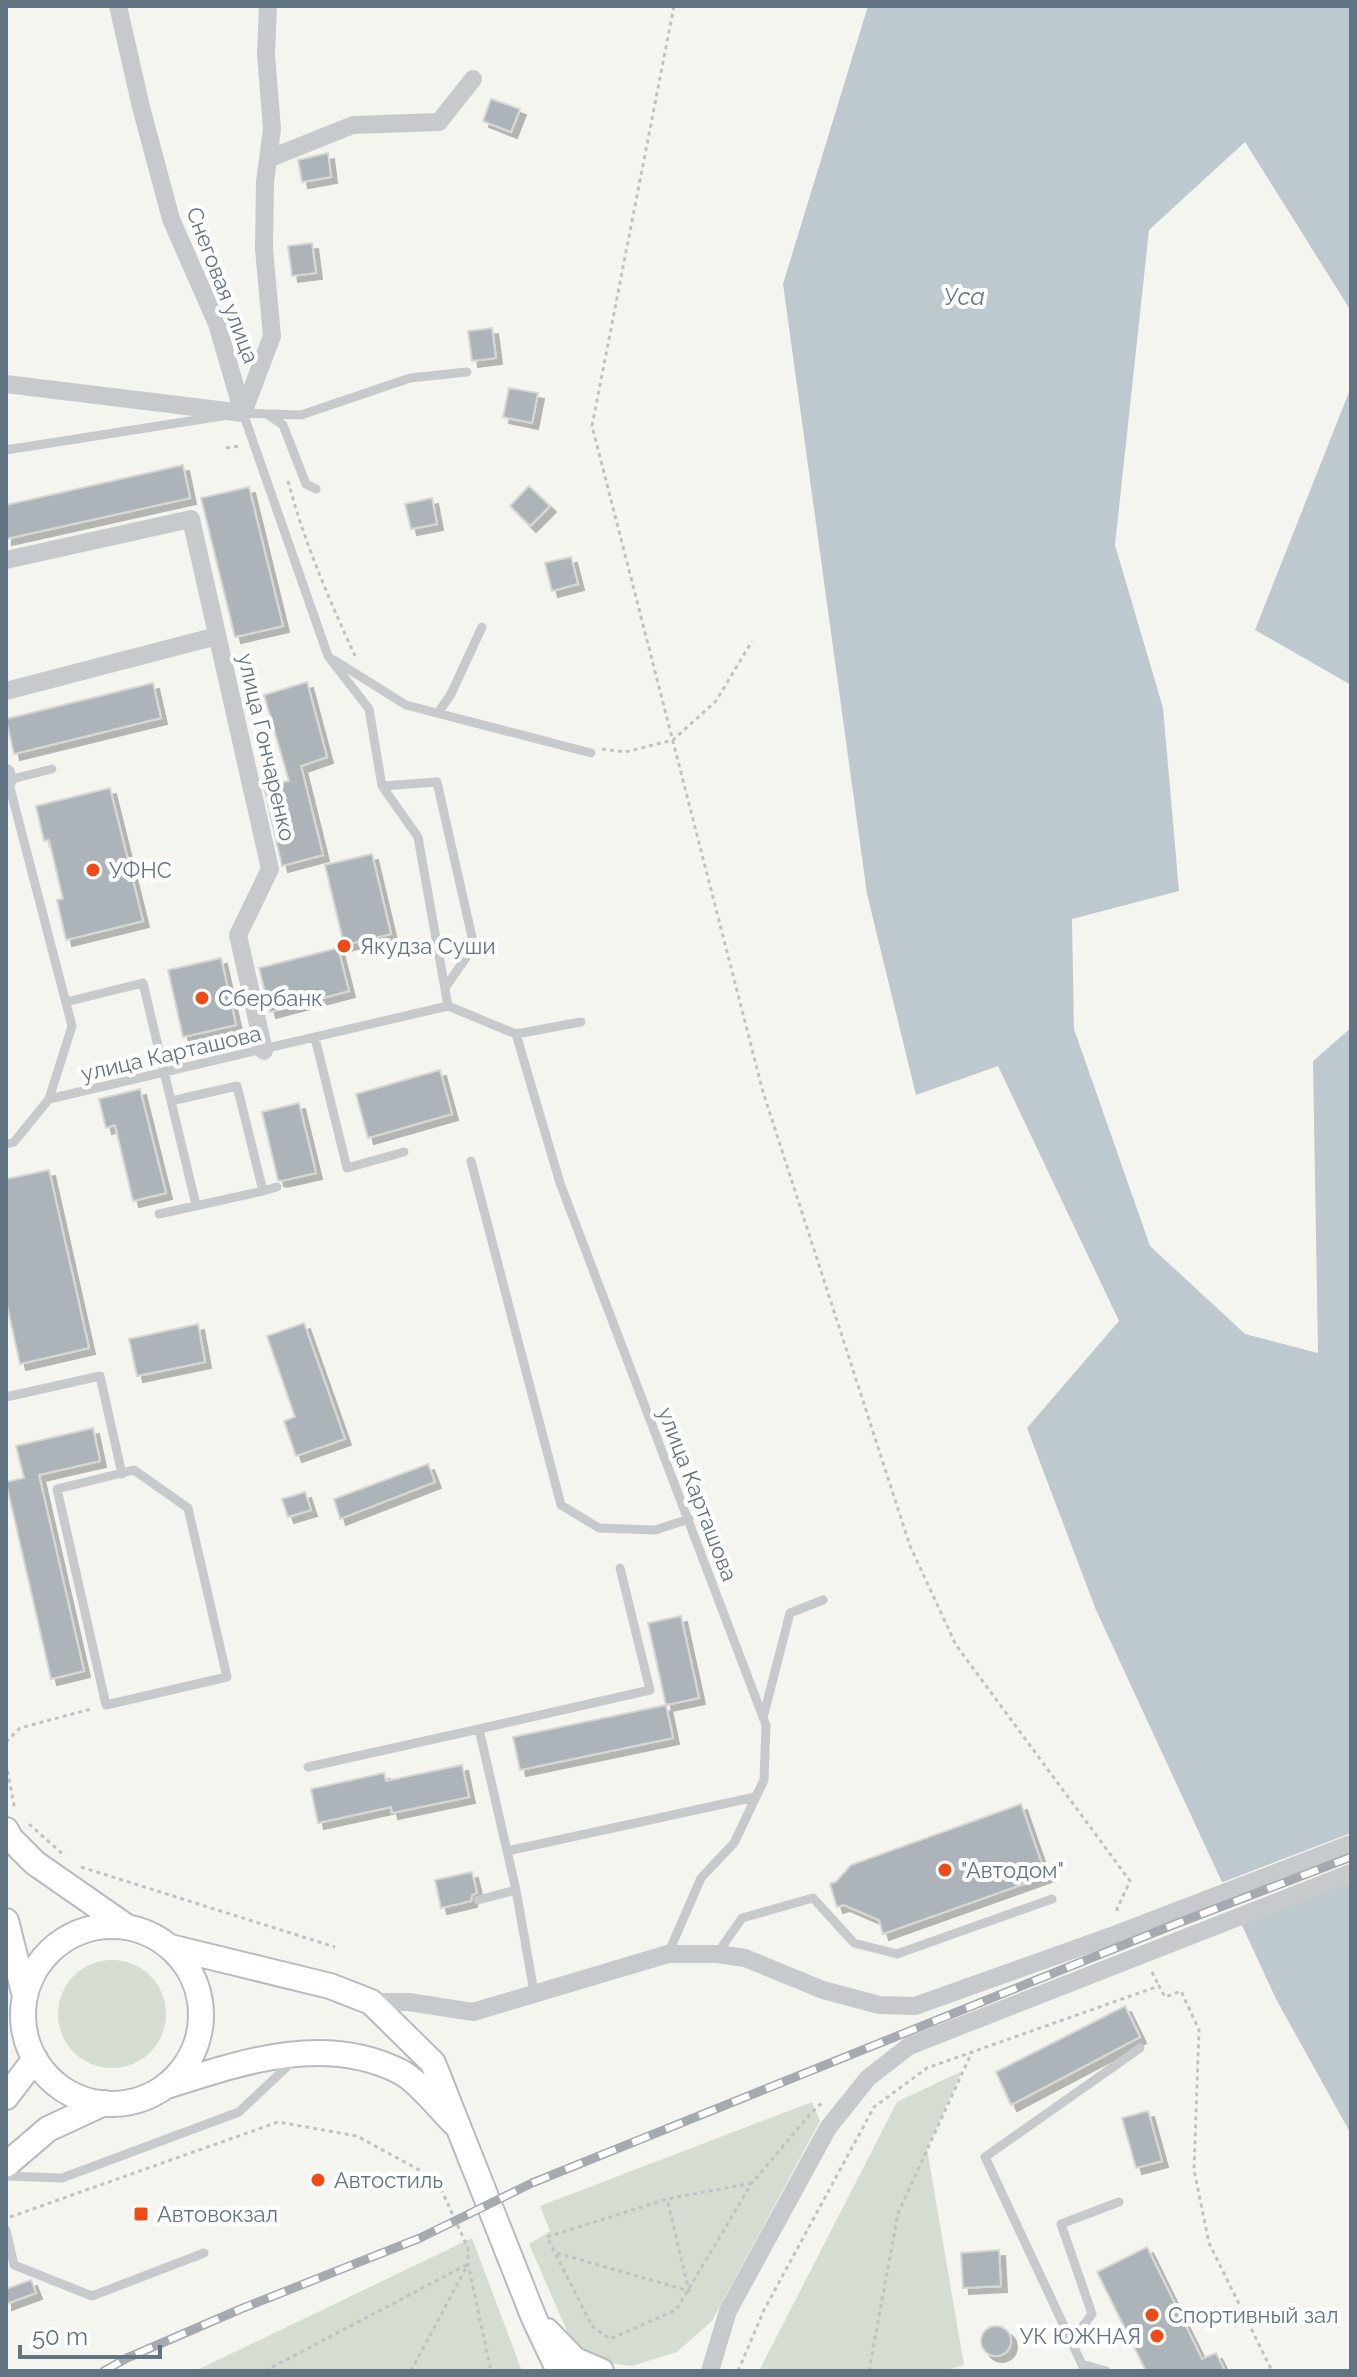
<svg xmlns="http://www.w3.org/2000/svg" width="1357" height="2377" font-family="Raleway,sans-serif">
  <style>
    .green { fill: #d5ddd1 }
    .water { fill: #bdc9ce }
    .pier { fill: #f5f5f0 }
    .building { fill: #acb4b9; stroke: #d6d6d3; stroke-width: 2; filter: url(#shadow) }
    .lines { fill: none; stroke-linecap: round; stroke-linejoin: round }
    .secondary-casing { stroke: #b6bbc0; stroke-width: 28 }
    .path { stroke: #c0c1c3; stroke-width: 3; stroke-dasharray: 4 4; stroke-linecap: butt }
    .service { stroke: #c7cacd; stroke-width: 9 }
    .minor { stroke: #c7cacd; stroke-width: 18 }
    .secondary { stroke: #fff; stroke-width: 24 }
    .rail-casing { stroke: #a4aab0; stroke-width: 9 }
    .rail { stroke: #fff; stroke-width: 6; stroke-dasharray: 18; stroke-linecap: butt }
    .poi-dot { fill: #f04a16; stroke: #fff; stroke-width: 3 }
    .labels { text-anchor: middle; dominant-baseline: central; stroke-width: 8; stroke-linejoin: round; paint-order: stroke }
    .street-label { font-size: 22px; fill: #617484; stroke: #fff }
    .poi-label { font-size: 22px; fill: #617484; stroke: #fff; text-anchor: start }
    .water-label { font-size: 24px; font-style: italic; fill: #5d7781; stroke: #fff }
  </style>
  <defs>
    <filter id="shadow"><feDropShadow dx="6" dy="6" stdDeviation="0" flood-color="#0004"/></filter>
  </defs>
  <rect width="100%" height="100%" fill="#f5f5f0"/>
  <path class="green" d="M58 2014a54 54 0 1 1 108 0a54 54 0 1 1-108 0Z
    M962,2071L927,2149L964,2365L945,2371H759L897,2102Z
    M812,2102L820,2121L712,2321L677,2352L632,2366L599,2362L573,2345L529,2244L550,2231L540,2206Z
    M472,2238L522,2371H195Z"/>
  <path class="water" d="M868,6H1351V311L1245,142L1149,230L1115,545L1163,708L1179,891L1072,919L1074,1029L1150,1246L1245,1334L1318,1353L1313,1061L1351,1028V2134L1276,1999L1096,1610L1027,1428L1119,1321L998,1066L916,1095L867,894L783,284Z
    M1351,387V685L1255,630Z"/>
  <path class="pier" d="M1351,1833V1882L1237,1926L1218,1884Z"/>
  <path class="building" d="M491,99L520,109L511,132L483,121Z
    M328,153L331,177L302,182L298,160Z
    M312,243L316,273L292,276L288,246Z
    M492,328L496,358L472,361L468,331Z
    M509,388L538,393L532,423L503,417Z
    M183,465L190,498L6,539V505Z
    M529,486L550,506L530,526L510,506Z
    M249,487L283,626L235,637L201,498Z
    M432,498L437,524L411,529L405,504Z
    M571,557L578,584L552,591L545,563Z
    M307,682L327,757L301,766L323,855L282,866L264,787L289,781L264,695Z
    M153,683L161,718L14,754L6,719Z
    M110,788L143,921L66,940L57,900L63,899L49,840L44,841L36,806Z
    M372,854L391,934L344,945L325,865Z
    M338,948L349,991L270,1012L259,968Z
    M221,958L236,1025L183,1037L168,970Z
    M440,1070L452,1114L368,1138L356,1094Z
    M140,1089L166,1193L133,1201L115,1125L106,1128L99,1099Z
    M299,1103L316,1173L281,1181L278,1180L262,1112Z
    M49,1170L89,1348L20,1364L6,1301V1179Z
    M304,1323L345,1439L296,1456L284,1421L295,1417L267,1336Z
    M198,1324L205,1362L137,1376L129,1339Z
    M93,1428L100,1461L39,1475L84,1671L51,1679L6,1482L24,1478L16,1446Z
    M428,1464L435,1482L340,1519L334,1499Z
    M305,1492L311,1510L288,1517L282,1499Z
    M681,1616L699,1698L666,1705L648,1623Z
    M666,1705L673,1738L520,1770L513,1737Z
    M462,1765L469,1797L392,1813L391,1807L318,1823L311,1789L384,1773L386,1781Z
    M1021,1804L1046,1876L883,1934L879,1920L844,1905L837,1907L830,1884L836,1882L851,1865Z
    M472,1872L477,1893L472,1895L471,1901L441,1908L435,1880Z
    M1125,2006L1140,2037L1011,2105L996,2072Z
    M1148,2111L1162,2161L1136,2168L1122,2118Z
    M1147,2247L1202,2359L1216,2353L1225,2371H1146L1097,2272Z
    M999,2250L1001,2286L963,2288L961,2253Z
    M31,2280L36,2293L6,2304V2289Z
    M981 2341a15 15 0 1 1 30 0a15 15 0 1 1-30 0Z"/>
  <g class="lines">
    <g class="secondary-casing">
      <path id="secondary" d="M6,1830L11,1839L35,1863L127,1927
        M6,1921L25,1996
        M23 2015a89 89 0 1 1 178 0a89 89 0 1 1-178 0Z
        M170,1947L330,1986L371,2002L433,2063L534,2318L559,2371
        M167,2086C242,2062 325,2033 401,2072C418,2081 440,2109 454,2123
        M6,2097L35,2059
        M6,2165L48,2129L104,2103
        M547,2331L575,2360L601,2371"/>
    </g>
    <path class="path" d="M674,6L592,426L763,1092L910,1546L956,1645L1130,1881L1117,1909V1915
      M226,448L239,446
      M288,481C304,542 329,599 355,656
      M602,749L625,752L673,740L716,701L752,641
      M6,1742L20,1728L91,1709
      M6,1763L15,1810
      M29,1824L65,1856
      M81,1867L335,1947
      M1152,1972L1159,1986
      M752,2183L667,2199L547,2237L592,2326L610,2339L676,2310L752,2183L812,2112L823,2102
      M10,2217L278,2122L357,2136L421,2171L441,2189L468,2248V2264L491,2371
      M557,2253L689,2291L667,2199
      M265,2371L468,2264
      M411,2371L468,2264
      M738,2371L764,2310L874,2107L927,2068L1159,1986L1165,1997L1181,1991L1199,2030L1194,2170L1209,2243L1272,2371
      M869,2371L898,2213L972,2052"/>
    <path class="service" d="M241,413L301,415L410,378L467,372
      M267,414L283,425L306,484L316,489
      M6,450L222,416
      M334,660L406,705L591,753
      M438,713L451,694L482,627
      M382,786L437,782L474,946L445,988
      M66,1002L143,983L171,1101L237,1086L263,1191L277,1187
      M448,1006L516,1034L581,1022
      M516,1034L560,1183L766,1725L764,1780L734,1843L701,1878L668,1954
      M315,1038L347,1168L404,1152
      M49,1099L72,1026L8,780L52,769
      M171,1101L196,1205
      M6,1144L14,1142L49,1099L448,1006L418,837L382,786L369,709L328,656L243,413
      M471,1161L561,1505L599,1528L655,1530L689,1519
      M159,1214L263,1191
      M6,1397L100,1376L122,1474
      M134,1470L188,1508L227,1677L106,1705L57,1489Z
      M763,1718L790,1613L823,1600
      M308,1767L479,1729
      M507,1851L755,1797
      M478,1900L516,1890
      M717,1954L742,1918L813,1898L854,1943L897,1954L1052,1899
      M534,1992L516,1890L479,1729L650,1690L620,1568
      M6,2176L62,2178L239,2112L294,2060
      M6,2230L14,2265
      M14,2265L92,2296L204,2253
      M1071,2342L1092,2314L1061,2224L1119,2202
      M1082,2364L1106,2371
      M1085,2371L985,2157L1140,2048"/>
    <path class="minor" d="M118,6L141,107L171,219L217,324L243,413
      M268,159L353,125L439,122L473,79
      M6,384L243,413
      M243,413L272,336L264,249L265,182L272,129L266,54L268,6
      M6,560L191,519L270,869L238,935L264,1051
      M6,691L217,636
      M6,773L8,780
      M371,2002H409L473,2012L668,1954H717L745,1958L823,1990L879,2005L915,2006L1117,1934L1351,1844
      M710,2371L728,2311L828,2128L868,2078L909,2046L1351,1873"/>
    <use href="#secondary" class="secondary"/>
    <g class="rail-casing">
      <path id="rail" d="M104,2371L127,2358L243,2308L420,2238L532,2183L1173,1925L1351,1857"/>
    </g>
    <use href="#rail" class="rail"/>
  </g>
  <g class="poi-dot">
    <circle cx="93" cy="870" r="8"/>
    <circle cx="344" cy="946" r="8"/>
    <circle cx="202" cy="998" r="8"/>
    <circle cx="945" cy="1870" r="8"/>
    <circle cx="318" cy="2180" r="8"/>
    <rect x="133" y="2206" width="16" height="16" rx="4"/>
    <circle cx="1152" cy="2315" r="8"/>
    <circle cx="1157" cy="2336" r="8"/>
  </g>
  <g class="labels">
    <g class="street-label">
      <text transform="translate(223 285) rotate(69)">Снеговая улица</text>
      <text transform="translate(267 747) rotate(77)">улица Гончаренко</text>
      <text transform="translate(171 1053) rotate(-13)">улица Карташова</text>
      <text transform="translate(698 1494) rotate(69)">улица Карташова</text>
    </g>
    <g class="poi-label">
      <text x="109" y="870">УФНС</text>
      <text x="360" y="946">Якудза Суши</text>
      <text x="218" y="998">Сбербанк</text>
      <text x="961" y="1870">"Автодом"</text>
      <text x="334" y="2180">Автостиль</text>
      <text x="157" y="2214">Автовокзал</text>
      <text x="1168" y="2315">Спортивный зал</text>
      <text x="1141" y="2336" text-anchor="end">УК ЮЖНАЯ</text>
    </g>
    <g class="water-label">
      <text x="964" y="296">Уса</text>
    </g>
  </g>
  <rect width="1357" height="2377" fill="none" stroke="#617484" stroke-width="16"/>
  <path d="M20 2345v12h140v-12" fill="none" stroke="#617484" stroke-width="4"/>
  <text x="32" y="2345" font-size="24" fill="#617484" stroke="#ffffff" stroke-width="6" paint-order="stroke">50 m</text>
</svg>
